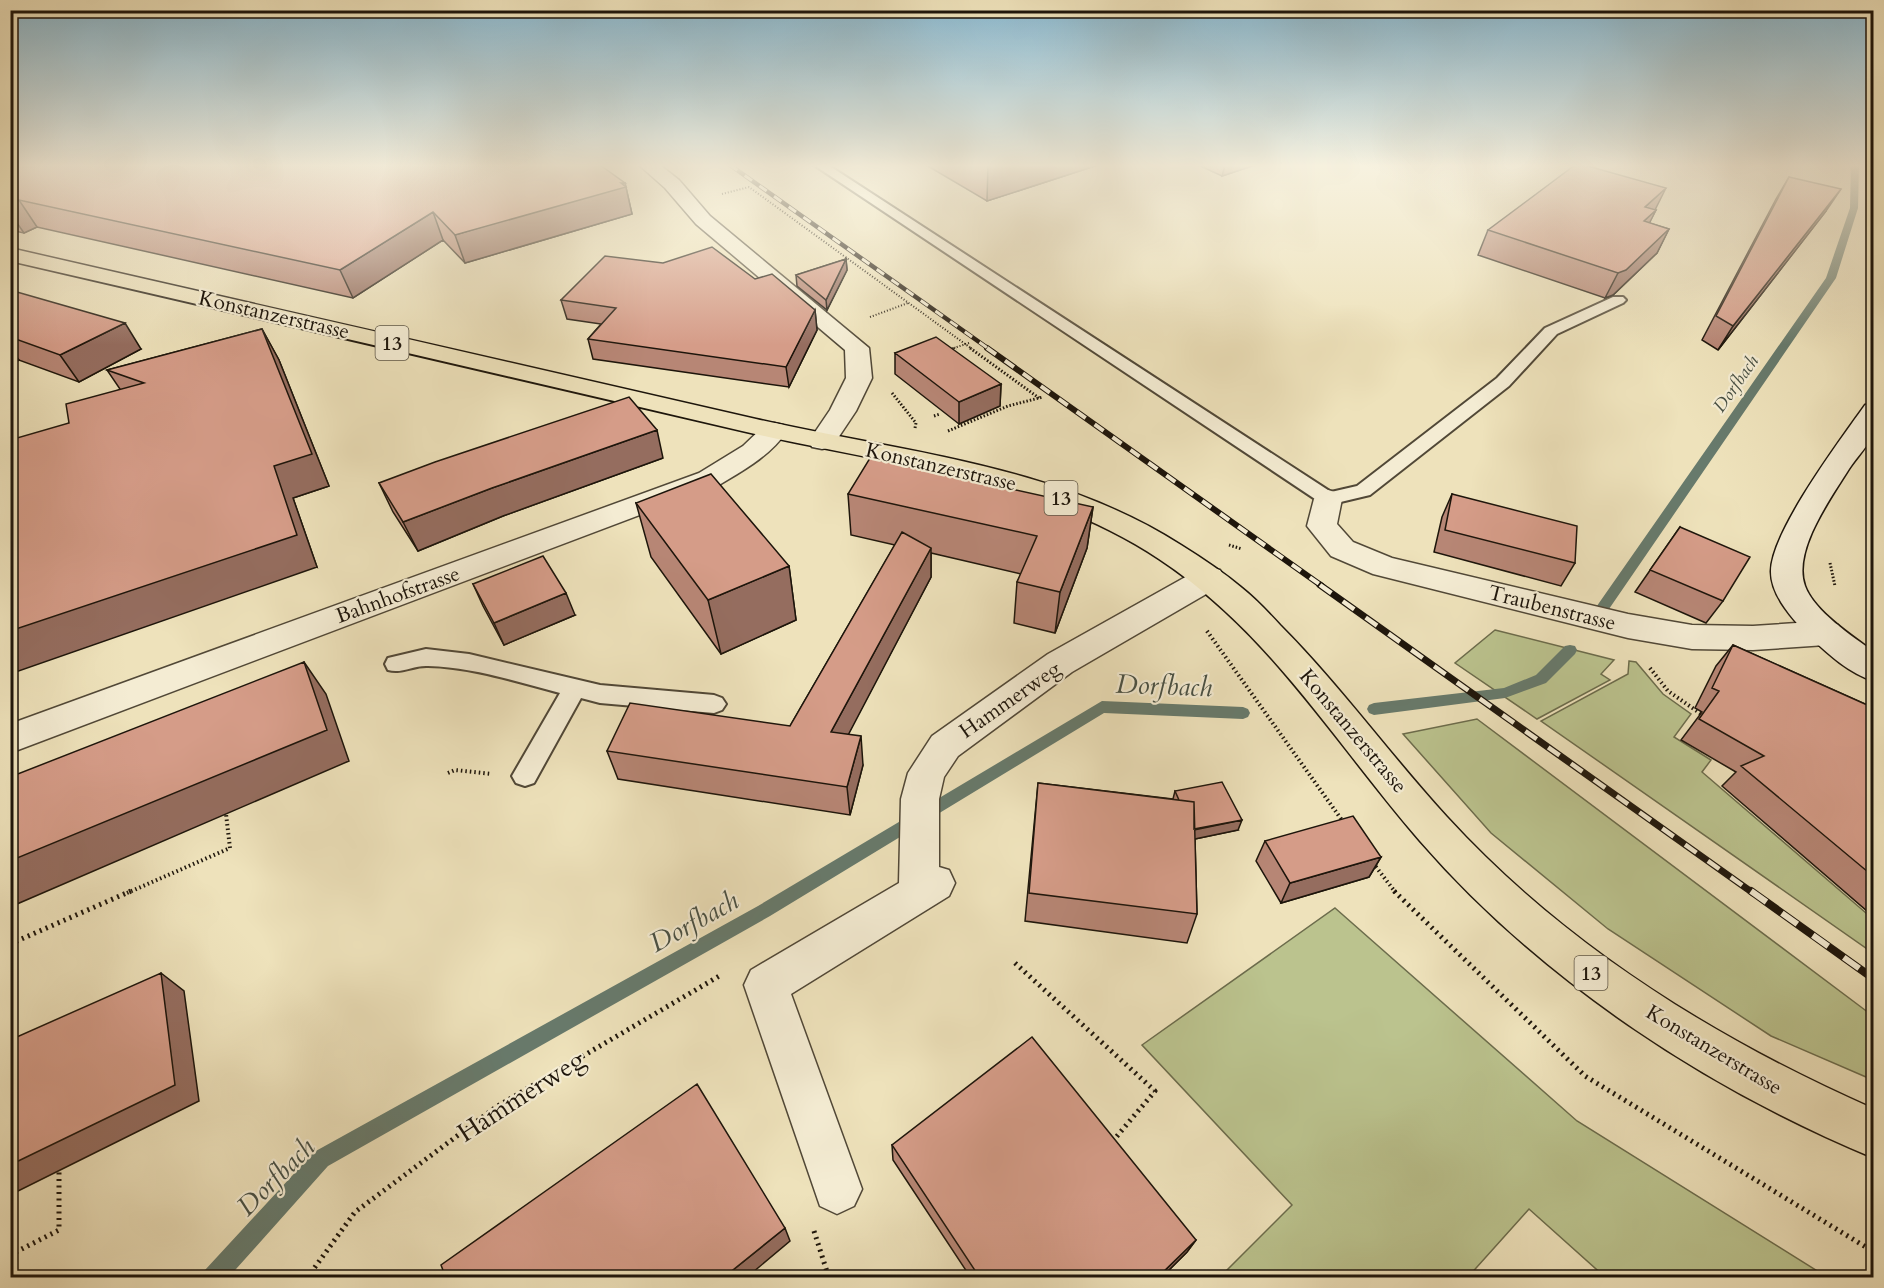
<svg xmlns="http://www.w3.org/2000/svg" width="1884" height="1288" font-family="Cardo,serif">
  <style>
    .green { fill: #bbc38e; stroke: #6c6c4c; stroke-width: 1.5 }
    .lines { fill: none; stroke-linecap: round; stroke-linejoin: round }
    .stream { fill: #677a6c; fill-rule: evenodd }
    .lane-casing { stroke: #514837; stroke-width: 4 }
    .street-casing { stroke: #514837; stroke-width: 3 }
    .secondary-casing { stroke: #1d150b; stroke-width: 3 }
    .primary-casing { stroke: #1d150b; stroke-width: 3 }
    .path-far3 { stroke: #1d150b; stroke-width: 2; stroke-dasharray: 1 2; stroke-linecap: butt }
    .path-far2 { stroke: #1d150b; stroke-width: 3; stroke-dasharray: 1.5 2; stroke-linecap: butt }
    .path-far1 { stroke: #1d150b; stroke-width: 4; stroke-dasharray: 1.5 3; stroke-linecap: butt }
    .path { stroke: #1d150b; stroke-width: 5; stroke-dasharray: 2 4.5; stroke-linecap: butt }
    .lane { fill: #f4ecd3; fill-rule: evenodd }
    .street { fill: #f4ecd3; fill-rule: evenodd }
    .secondary { fill: #f4ecd3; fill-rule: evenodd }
    .primary { fill: #eee2bb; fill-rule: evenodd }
    .rail-far3-casing { stroke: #1d150b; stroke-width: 4.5 }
    .rail-far2-casing { stroke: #1d150b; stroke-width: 6 }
    .rail-far1-casing { stroke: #1d150b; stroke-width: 7 }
    .rail-casing { stroke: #1d150b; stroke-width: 8 }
    .rail-far3 { stroke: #f4ecd3; stroke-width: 3; stroke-dasharray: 9; stroke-linecap: butt }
    .rail-far2 { stroke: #f4ecd3; stroke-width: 4; stroke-dasharray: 11; stroke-linecap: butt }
    .rail-far1 { stroke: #f4ecd3; stroke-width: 4.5; stroke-dasharray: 14; stroke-linecap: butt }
    .rail { stroke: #f4ecd3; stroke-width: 6; stroke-dasharray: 19; stroke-linecap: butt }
    .wall { fill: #b78675; stroke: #1d150b; stroke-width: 1.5 }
    .shaded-wall { fill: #956d5f; stroke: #1d150b; stroke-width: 1.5 }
    .building { fill: #d59c88; stroke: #1d150b; stroke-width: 1.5 }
    .labels { text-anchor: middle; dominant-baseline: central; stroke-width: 4.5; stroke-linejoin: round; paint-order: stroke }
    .far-water-label { font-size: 18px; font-style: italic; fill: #485044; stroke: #f4ecd3 }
    .shield { fill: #f4ecd3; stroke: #5e5647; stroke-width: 1.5 }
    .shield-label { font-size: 20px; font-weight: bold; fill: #1d150b }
    .street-label { font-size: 21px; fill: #1d150b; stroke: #f4ecd3 }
    .near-street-label { font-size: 26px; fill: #1d150b; stroke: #f4ecd3 }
    .near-water-label { font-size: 27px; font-style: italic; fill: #485044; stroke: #f4ecd3 }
  </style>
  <rect width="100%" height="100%" fill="#eee2bb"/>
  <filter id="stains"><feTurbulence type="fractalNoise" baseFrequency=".00333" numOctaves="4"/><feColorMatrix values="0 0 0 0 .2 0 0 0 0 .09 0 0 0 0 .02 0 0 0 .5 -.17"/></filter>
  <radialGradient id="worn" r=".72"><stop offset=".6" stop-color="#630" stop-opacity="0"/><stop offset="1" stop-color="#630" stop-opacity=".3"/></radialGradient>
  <path class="green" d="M1495,630L1614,660L1601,674L1610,680L1537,719L1455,663Z
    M1629,661L1636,662L1663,694L1691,714L1674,737L1711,760L1702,772L1873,919V953L1541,721L1628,674Z
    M1477,719L1873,1016V1080L1771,1036L1608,929L1491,833L1403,734Z
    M1335,908L1577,1121L1827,1277H1605L1529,1209L1468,1277H1220L1292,1205L1142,1045Z"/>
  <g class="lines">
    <path class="stream" d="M1851,165H1859L1858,208L1836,278L1609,609H1599L1597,606L1599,603L1826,278L1850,208Z
      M1570,645L1575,646L1577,650L1575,654L1546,683L1505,698L1374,715L1369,713L1367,709L1369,705L1374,703L1504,688L1536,675L1565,646Z
      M1102,701L1243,707L1248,709L1250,713L1248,717L1243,719L1104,713L770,916L328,1166L228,1278H203L205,1270L314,1152L758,906Z"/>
    <g class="lane-casing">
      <path id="lane" d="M814,165H828L1331,492L1357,486L1497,378L1545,328L1613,297H1623L1626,300L1623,303L1557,334L1509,386L1370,495L1328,505L1321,503Z
        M426,649L469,654L600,685L714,695L722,698L726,704L722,710L714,713L600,703L581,698L534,783L525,786L516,783L512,776L560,693C517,682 473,667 428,666C414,665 402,674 388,670L385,664L388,658Z"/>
    </g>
    <g class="street-casing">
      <path id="street" d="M639,165H660L679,180L710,216L869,348L872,378L856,411L832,447L822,449L812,447L809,441L830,410L846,378L845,350L696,224L665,188Z
        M774,423L783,425L787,431C770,456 744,470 719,485L10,753V724L699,473L743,446L765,425Z
        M1328,490L1338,493L1342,499L1337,524L1353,542L1392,558L1628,614L1692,625L1753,626L1826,621L1838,625L1842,633L1838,641L1826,645L1753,650L1692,649L1628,638L1373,574L1331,556L1307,526L1314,499L1318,493Z
        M1209,567L1220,570L1225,578L1220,586L1072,672L958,756L944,777L939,799V867L949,870L955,883L949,896L791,994L862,1189L854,1206L837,1214L820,1206L744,985L751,970L899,883L901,799L908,773L932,736L1048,654L1198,570Z"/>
    </g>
    <g class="secondary-casing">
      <path id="secondary" d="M1874,403C1874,412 1875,423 1874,431C1871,443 1856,458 1849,469C1831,498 1792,551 1805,586C1814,611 1852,636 1874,652V681C1850,674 1828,654 1810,637C1794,621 1771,596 1771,572C1770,533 1841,439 1865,405Z"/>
    </g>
    <g class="primary-casing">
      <path id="primary" d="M10,248C259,305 508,362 756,419C899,452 1055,464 1181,545C1202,558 1223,572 1242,588C1256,599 1268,612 1280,625C1340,685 1390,755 1447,817C1564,945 1717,1040 1874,1109V1158C1705,1088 1540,979 1420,841C1334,742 1271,633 1159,559C1036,477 882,464 742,431C498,374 254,317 10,261Z"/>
    </g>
    <path class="path-far3" d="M722,194L749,187L972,349
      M870,317L908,303
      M951,349L969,343"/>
    <path class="path-far2" d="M970,348L1039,398
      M949,350L956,348
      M892,393L916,423L915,428
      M934,416L940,414
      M948,431L1008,406L1043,397
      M1229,545L1242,549
      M1830,563L1835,586"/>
    <path class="path-far1" d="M1207,631L1344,823
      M1650,668L1668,691L1704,716
      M448,773L455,770L492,774
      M1373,863L1396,893
      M127,893L230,848L226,814"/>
    <path class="path" d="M1394,891L1585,1076L1874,1252
      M10,944L131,891
      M1015,963L1155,1091L1112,1142
      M814,1231L829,1278
      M10,1255L59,1230V1171
      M307,1278L355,1212L496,1107L721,975"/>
    <use href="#lane" class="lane"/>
    <use href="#street" class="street"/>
    <use href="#secondary" class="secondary"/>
    <use href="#primary" class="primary"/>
    <g class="rail-far3-casing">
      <path id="rail-far3" d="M730,165L989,349"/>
    </g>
    <g class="rail-far2-casing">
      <path id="rail-far2" d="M987,348L1322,586"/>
    </g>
    <g class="rail-far1-casing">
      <path id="rail-far1" d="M1320,585L1753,893"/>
    </g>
    <g class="rail-casing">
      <path id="rail" d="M1751,891L1874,979"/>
    </g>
    <use href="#rail-far3" class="rail-far3"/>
    <use href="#rail-far2" class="rail-far2"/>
    <use href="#rail-far1" class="rail-far1"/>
    <use href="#rail" class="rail"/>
  </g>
  <path class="wall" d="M10,165L625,183L632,214L465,263L443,240L353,298L37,227L24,233L10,230Z
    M926,165H1098L987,201Z
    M1198,165H1255L1222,176Z
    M1789,177L1826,211L1718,350L1702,340L1776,199Z
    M1655,210H1656L1649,223L1669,229L1657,253L1613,295L1605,298L1478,255L1488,230Z
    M846,259L847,270L827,310L797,286L796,275Z
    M755,279L815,310L817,330L789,387L593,359L588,339L601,324L567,319L561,300Z
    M10,290L141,349L79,382L19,360L10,365Z
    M262,329L279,360L329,486L293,498L317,567L69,423L120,389L107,370Z
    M895,353L1001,384L1000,406L959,424L895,374Z
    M663,458L503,516L418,551L393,512L379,483Z
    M848,494L1093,507L1087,548L1055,633L1014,623L1017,582L1021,574L931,553V577L848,734L863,765L850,815L618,779L607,751L790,726L895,545L851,535Z
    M1452,494L1575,563L1561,586L1434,552L1442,517Z
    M636,503L789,566L796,620L721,654L651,557Z
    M1680,527L1723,601L1706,623L1635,592Z
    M473,584L575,615L504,645L483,606Z
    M1733,645L1874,708V917L1722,786L1736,772L1681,740L1702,712L1695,708L1716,666Z
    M1038,783L1173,799L1175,791L1238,830L1195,839L1197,914L1187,943L1025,921Z
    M1265,841L1381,857L1369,877L1281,903L1256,861Z
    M892,1145L1196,1240L1187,1252L1161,1278H971L893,1160Z"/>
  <path class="shaded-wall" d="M988,165H1098L987,201Z
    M1225,165H1255L1222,176Z
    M625,183L632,214L465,263L455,235Z
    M1666,188L1654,212L1645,207Z
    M1841,189L1826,211L1718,350L1733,326Z
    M19,200L37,227L24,233L10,213V203Z
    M1656,210L1644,234V221Z
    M433,212L443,240L353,298L340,270Z
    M1669,229L1657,253L1613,295L1605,298L1618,273Z
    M846,259L847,270L827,310L826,300Z
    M815,310L817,330L789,387L786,367Z
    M125,323L141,349L79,382L60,355Z
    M262,329L279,360L329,486L293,498L317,567L10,674V631L274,466Z
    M10,348L19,360L10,365Z
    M1001,384L1000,406L959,424V402Z
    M657,430L663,458L503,516L418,551L403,522L492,488Z
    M1093,507L1087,548L1055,633L1060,592Z
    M931,548V577L835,760L831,732Z
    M789,566L796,620L721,654L708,600Z
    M566,593L575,615L504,645L494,623Z
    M304,662L326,694L349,761L10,907V861Z
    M861,736L863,765L850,815L847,787Z
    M1242,820L1238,830L1190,840L1194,830Z
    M1381,857L1369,877L1281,903L1290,883Z
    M161,973L184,991L199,1101L10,1195V1165Z
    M785,1228L790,1241L746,1278H723Z
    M1196,1240L1187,1252L1161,1278H1157Z"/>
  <path class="building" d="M10,165H600L625,183H621L626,187L455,235L433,212L340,270L19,200L10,203Z
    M1575,165H1584L1666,188L1645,207L1656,210L1644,221L1669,229L1626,270L1618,273L1488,230Z
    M1789,177L1841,189L1733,326L1716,316Z
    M712,247L755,279L772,274L815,310L786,367L588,339L616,308L561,300L605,256L663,263Z
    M846,259L826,300L796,275Z
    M10,290L125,323L60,355L10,337Z
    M262,329L312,454L274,466L297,535L10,631V440L69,423L66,404L144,383L107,370Z
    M936,337L1001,384L959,402L895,353Z
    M629,397L657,430L492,488L403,522L379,483L435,462Z
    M870,458L1093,507L1060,592L1017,582L1037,536L848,494Z
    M711,474L789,566L708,600L636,503Z
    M1452,494L1577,526L1575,563L1445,530Z
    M1680,527L1750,557L1723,601L1650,570Z
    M902,532L931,548L831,732L861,736L847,787L607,751L630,703L790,726Z
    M543,556L566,593L494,623L473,584Z
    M1733,645L1874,708V877L1741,766L1764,756L1699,719L1719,691L1712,688Z
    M304,662L327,730L10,861V777Z
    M1222,782L1242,820L1194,829V802L1179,800L1175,791Z
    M1038,783L1194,802L1197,914L1029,893Z
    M1353,816L1381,857L1290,883L1265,841Z
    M161,973L175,1085L10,1165V1040Z
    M1032,1037L1196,1240L1157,1278H980L892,1145Z
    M697,1084L785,1228L723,1278H446L441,1265Z"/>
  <linearGradient id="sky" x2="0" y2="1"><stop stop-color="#88b8d0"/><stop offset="0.48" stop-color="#f7f2e0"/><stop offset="1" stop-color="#f7f2e0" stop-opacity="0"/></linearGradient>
  <rect width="1884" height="345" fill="url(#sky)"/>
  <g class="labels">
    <g class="far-water-label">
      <text transform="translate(1736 384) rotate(-55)">Dorfbach</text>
    </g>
    <g class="shield">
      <rect x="375.5" y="326" width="33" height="34" rx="4.5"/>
      <rect x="1044.5" y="481" width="33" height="34" rx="4.5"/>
      <rect x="1574.5" y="956" width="33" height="34" rx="4.5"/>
    </g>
    <g class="shield-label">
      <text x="392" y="343">13</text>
      <text x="1061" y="498">13</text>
      <text x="1591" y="973">13</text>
    </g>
    <g class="street-label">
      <text transform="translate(274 315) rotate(13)">Konstanzerstrasse</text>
      <text transform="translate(941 467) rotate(13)">Konstanzerstrasse</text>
      <text transform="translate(398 595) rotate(-20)">Bahnhofstrasse</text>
      <text transform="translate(1552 608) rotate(14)">Traubenstrasse</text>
      <text transform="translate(1010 700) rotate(-35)">Hammerweg</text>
      <text transform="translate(1353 731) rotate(50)">Konstanzerstrasse</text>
      <text transform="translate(1714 1050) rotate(31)">Konstanzerstrasse</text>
    </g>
    <g class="near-street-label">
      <text transform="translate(521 1096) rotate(-33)">Hammerweg</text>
    </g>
    <g class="near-water-label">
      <text transform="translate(1164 686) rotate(2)">Dorfbach</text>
      <text transform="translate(694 922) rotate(-29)">Dorfbach</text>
      <text transform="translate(276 1177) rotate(-45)">Dorfbach</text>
    </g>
  </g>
  <rect width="1884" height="1288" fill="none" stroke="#eee2bb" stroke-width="36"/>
  <rect x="12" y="12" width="1860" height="1264" fill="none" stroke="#1d150b" stroke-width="3"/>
  <rect x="18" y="18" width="1848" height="1252" fill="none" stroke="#1d150b" stroke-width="1.5"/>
  <rect width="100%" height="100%" filter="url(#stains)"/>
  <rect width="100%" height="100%" fill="url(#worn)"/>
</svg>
